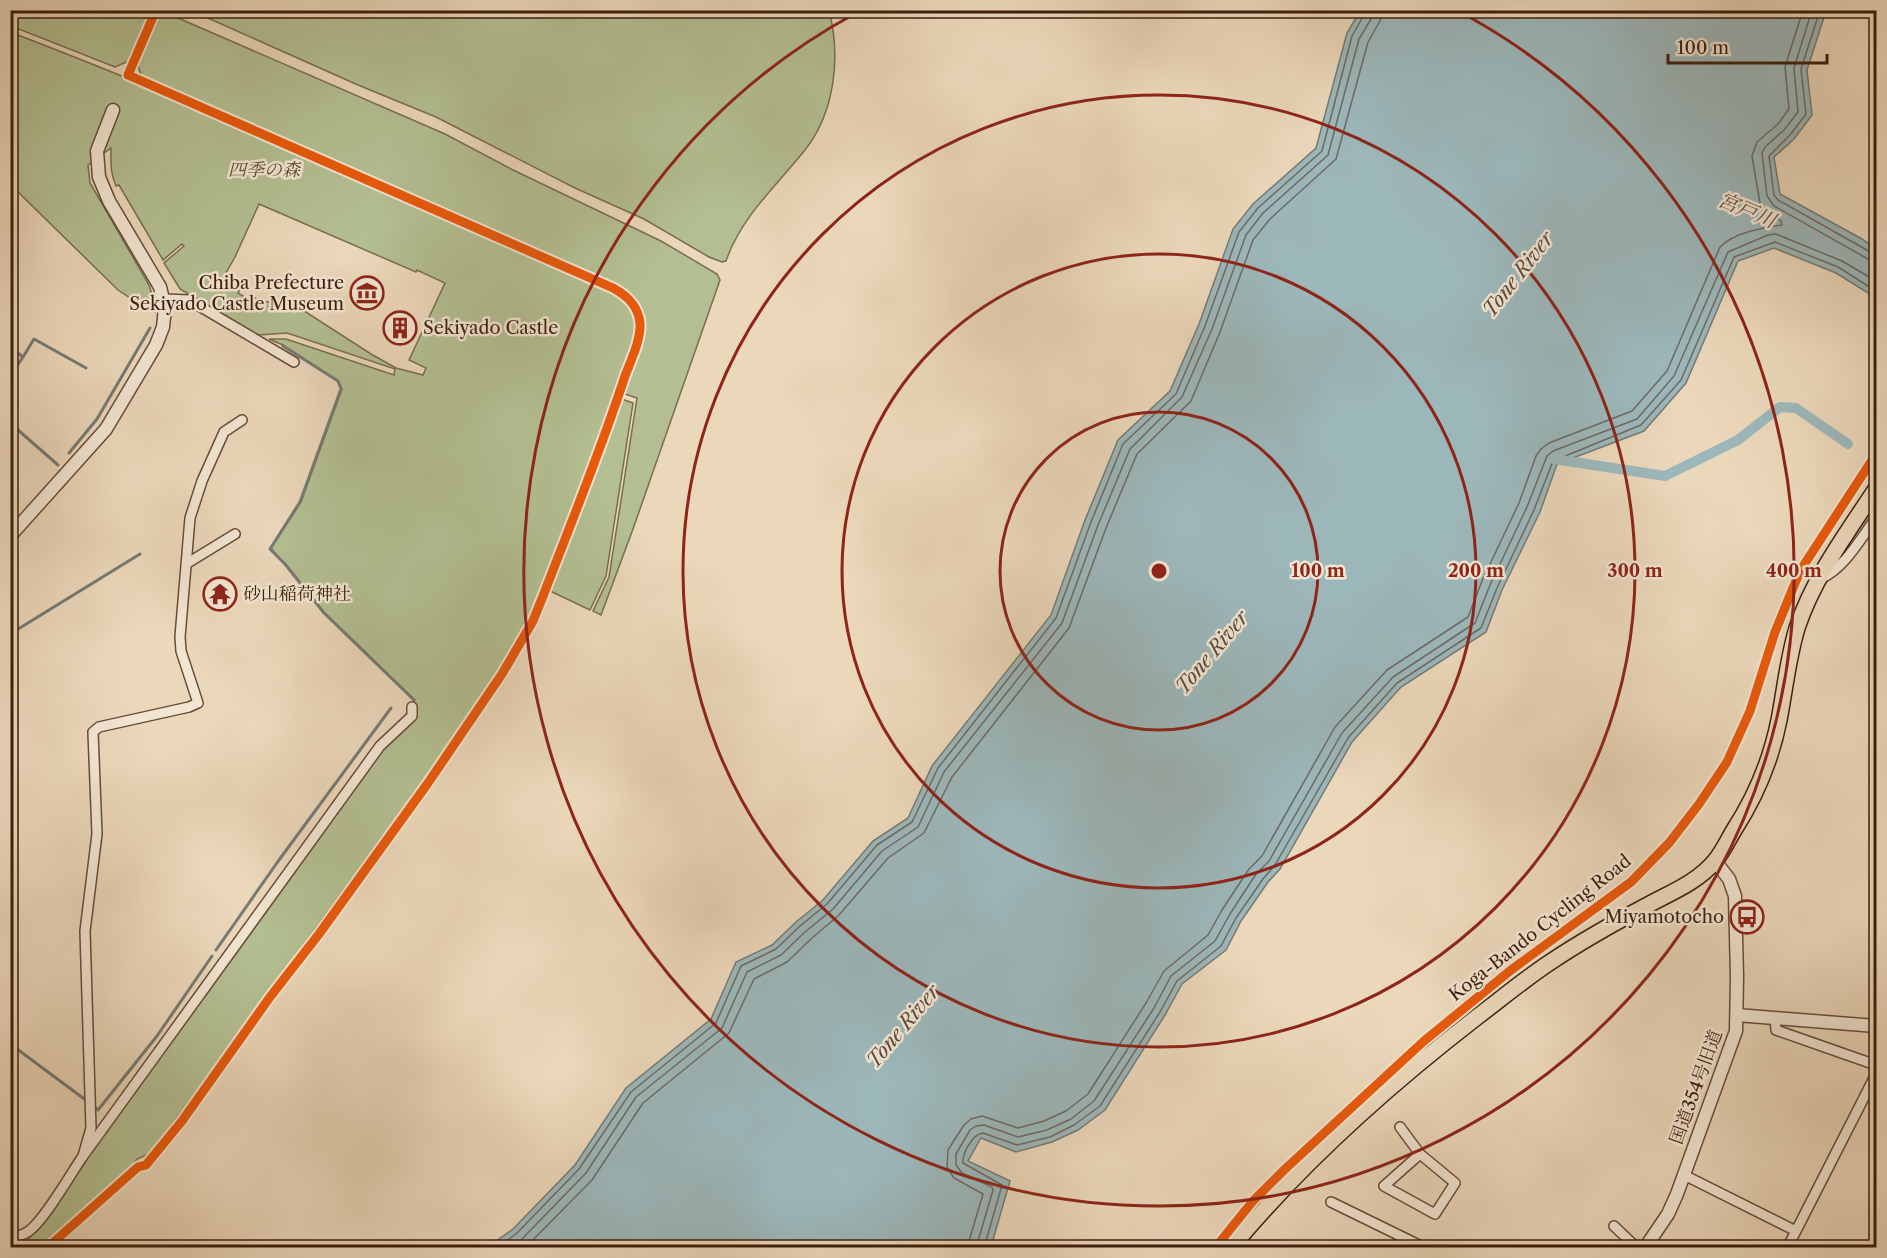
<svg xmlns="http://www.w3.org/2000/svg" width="1887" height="1258" font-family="'Libre Caslon Text','Noto Serif JP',serif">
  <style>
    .green { fill: #b3bf92; stroke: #786e4f; stroke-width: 1.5; fill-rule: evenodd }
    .water { fill: #9cb7ba; stroke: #767a74; stroke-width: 1.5 }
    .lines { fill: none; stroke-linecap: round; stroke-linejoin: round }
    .shore { stroke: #6c6a63; stroke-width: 1.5 }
    .stream { stroke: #767a74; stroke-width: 3 }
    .canal { stroke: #9cb7ba; stroke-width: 10 }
    .minor-casing { stroke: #684c38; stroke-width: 12 }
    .tertiary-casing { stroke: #684c38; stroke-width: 15 }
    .trunk-casing { stroke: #3d1e0c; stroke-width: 18 }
    .minor { stroke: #f2e5d2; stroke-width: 9 }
    .tertiary { stroke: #f2e5d2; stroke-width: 12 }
    .trunk { stroke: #ebd7ba; stroke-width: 15 }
    .cycleway-casing { stroke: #f2e5d2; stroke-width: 13 }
    .cycleway { stroke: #e8590c; stroke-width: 9 }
    .ring { fill: none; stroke: #8f2418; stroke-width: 3 }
    .labels { text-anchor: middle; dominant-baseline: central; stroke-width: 5; stroke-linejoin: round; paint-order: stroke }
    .park-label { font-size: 18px; font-style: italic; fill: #5a462e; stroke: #f2e5d2 }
    .poi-label { font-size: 18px; fill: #3d1e0c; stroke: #f2e5d2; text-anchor: end }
    .street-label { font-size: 18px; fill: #3d1e0c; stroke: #f2e5d2 }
    .water-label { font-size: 20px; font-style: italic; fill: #5a4c40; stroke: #f2e5d2 }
    .centre { fill: #8f2418; stroke: #f2e5d2; stroke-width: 3 }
    .ring-label { font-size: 18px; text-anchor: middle; font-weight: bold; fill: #8f2418; stroke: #f2e5d2; stroke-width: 5; stroke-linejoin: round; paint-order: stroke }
  </style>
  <rect width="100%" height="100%" fill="#ebd7ba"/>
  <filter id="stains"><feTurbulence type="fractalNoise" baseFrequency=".00333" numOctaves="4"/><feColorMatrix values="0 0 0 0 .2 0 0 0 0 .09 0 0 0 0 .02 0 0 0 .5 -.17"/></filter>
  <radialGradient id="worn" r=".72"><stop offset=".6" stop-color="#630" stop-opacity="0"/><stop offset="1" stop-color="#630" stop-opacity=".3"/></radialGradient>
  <path class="green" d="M10,11L11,10L151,11L129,61L115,67L11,26Z
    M162,11L445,134L511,169L661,241L717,274L720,280L633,529L601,615L593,611L609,577L637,398L622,393C634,356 660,310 615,286L142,79L138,65Z
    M192,11H829C841,56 835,112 805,150C777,185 741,217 726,261L722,262L709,257L644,219L575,188L436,117L358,85Z
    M10,32C215,110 415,202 615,290C626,296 634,306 637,318C642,341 604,425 593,450L596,452L537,605L506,660L423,782L151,1153L137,1159L129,1170L42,1248L23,1247L380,750L415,717L416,708L413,702L415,700L324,612L271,548L301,502L342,389L338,381L283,345L269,339H286L394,375L395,369L287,333L259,335L250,331L180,289L164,263L184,246L182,244L163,260L119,185L116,186C110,173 111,162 111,148L88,165L90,183L149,285L155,303V312L138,302L150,298L136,302L118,290L13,187L10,178ZM259,204L416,272L417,270L445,283L409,360L426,368L423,375L396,368L371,354L295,305L260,301L249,294L246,298L238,293L240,289L223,278L235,257Z
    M619,398L633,403L606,576L590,610L548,590Z"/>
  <path class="water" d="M1360,11H1826L1807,70L1812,115L1794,139L1774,157L1780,194L1862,239L1876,249V298L1836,273L1774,248L1738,261L1686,383L1644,431L1557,464L1540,512L1502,590L1486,632L1401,687L1352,742L1280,869L1268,882L1241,921L1226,950L1182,984L1165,1015L1105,1110L1078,1130L1052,1142L1016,1152L981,1138L968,1161L1010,1181L992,1243L988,1247H488L513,1229L575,1165L626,1088L711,1019L736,962L772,945L796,922L823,900L873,841L908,818L932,766L1051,615L1085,520L1118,440L1170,391L1199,324L1233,229L1253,204L1316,148L1347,33Z"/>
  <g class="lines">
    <path class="shore" d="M1812,10L1794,68L1798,112L1784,130L1765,147L1762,153L1767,196L1774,206L1868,259L1876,261
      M1820,10L1801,69L1806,114L1790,135L1769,156L1774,195L1778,200L1872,253H1876
      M498,1248L517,1233L579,1169L631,1092L716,1023L741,966L776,949L800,926L827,904L877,845L912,822L938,768L1056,618L1091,522L1123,444L1176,394L1205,326L1239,232L1258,208L1322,151L1352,36L1364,15L1365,10
      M510,1248L522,1239L586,1173L636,1097L722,1028L747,972L781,955L805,932L833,909L882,851L918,827L944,772L1062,623L1098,525L1130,449L1182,397L1212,329L1246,235L1263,213L1328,155L1359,39L1371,19L1372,10
      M525,1248L592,1180L643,1103L729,1033L754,979L787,962L811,939L839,915L888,858L924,833L952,777L1069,628L1106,528L1137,454L1191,401L1220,332L1253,240L1270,219L1336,159L1368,42L1380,21L1381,10
      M967,1248L983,1194L954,1178L947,1167L948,1150L964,1125L971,1119L982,1116L1018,1128L1044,1121L1066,1111L1088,1094L1146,1003L1164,971L1208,935L1222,910L1249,869L1262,856L1335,727L1387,670L1468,617L1482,581L1519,503L1536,456L1541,449L1549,443L1632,411L1667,371L1720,247C1735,232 1763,228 1782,225L1781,221L1767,212L1760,203L1752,156L1757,142L1778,124L1789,109L1785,67L1803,10
      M976,1248L993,1190L992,1187L962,1173L956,1165V1154L970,1130L976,1126L984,1125L1018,1137L1047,1130L1071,1119L1094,1101L1154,1008L1171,976L1215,941L1230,914L1256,874L1269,861L1342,733L1393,677L1475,623L1490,585L1527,507L1547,456L1553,451L1637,419L1674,376L1728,252L1768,235L1776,234L1842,261L1876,281
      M984,1248L1002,1185L963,1163C962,1153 973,1134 983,1133L1017,1145L1050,1137L1074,1125L1100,1106L1160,1012L1177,981L1221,946L1236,918L1263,879L1275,865L1348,738L1397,683L1481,628L1497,588L1534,510L1553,461L1641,425L1681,380L1734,257L1775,242L1838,267L1876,291"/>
    <path class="stream" d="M283,346L338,381L341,389L300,502L270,549L285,564L324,613L414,700
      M10,347L23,357L10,376
      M23,357L34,339L86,368
      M10,423L58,465
      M69,453L97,419L150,328
      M10,634L140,554
      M216,950L279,860L391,708
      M10,1047L13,1046L87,1101
      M92,1105L98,1110L157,1036L212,956"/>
    <path class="canal" d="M1554,459L1665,476L1738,440L1780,407L1796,408L1848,444"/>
    <g class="minor-casing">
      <path id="minor" d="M164,299L189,300L294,362
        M186,564L235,534
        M1820,579C1845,568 1860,539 1876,518
        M1775,1017L1776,1030L1876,1065
        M1400,1127L1420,1154L1455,1183L1435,1214L1384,1186L1420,1154
        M83,1156L91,1128L85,931L97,834L93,732L99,727L189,707L198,703L181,651L180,637L190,518L202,481L224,432L242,420
        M1684,1175L1796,1231L1787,1248
        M1331,1202L1425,1248
        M1614,1226L1637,1248
        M1796,1231L1876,1074
        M10,1237C17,1237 23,1235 29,1231C45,1219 70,1175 83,1156L380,746L412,716V707"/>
    </g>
    <g class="tertiary-casing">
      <path id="tertiary" d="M10,536L106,429L156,345L163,327L165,308L160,287L109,201L99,177L97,151L113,110
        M1737,1015L1876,1026
        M1645,1248L1668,1214L1677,1194L1736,1031L1737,977L1735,896L1729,879L1715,861"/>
    </g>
    <g class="trunk-casing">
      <path id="trunk" d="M1231,1248C1303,1161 1389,1085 1477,1017C1502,998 1526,978 1552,961C1582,941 1614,923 1646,906C1670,893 1698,882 1715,861C1723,851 1728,840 1734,830C1756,796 1771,760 1779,720C1785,689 1788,658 1797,628C1814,577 1847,533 1876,489"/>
    </g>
    <use href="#minor" class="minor"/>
    <use href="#tertiary" class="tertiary"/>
    <use href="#trunk" class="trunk"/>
    <g class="cycleway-casing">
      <path id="cycleway" d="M47,1248L138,1167L146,1165L182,1121L270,997L319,934L428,783L502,674L533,621L543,596C571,523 601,450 625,376C631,360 641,340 640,323C638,306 628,296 613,288L128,75L156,10
        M1215,1248L1253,1201L1284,1170L1424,1041L1511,970L1631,882L1669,843L1699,804L1727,762L1750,711L1775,632L1800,571L1876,454"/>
    </g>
    <use href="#cycleway" class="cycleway"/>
  </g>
  <g class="ring">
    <circle cx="1159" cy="571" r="159"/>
    <circle cx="1159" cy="571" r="317"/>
    <circle cx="1159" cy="571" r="476"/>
    <path d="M1462 13A635 635 0 1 1 856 13"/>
  </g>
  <defs>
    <g id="museum-ring" transform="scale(1.725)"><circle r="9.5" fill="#f2e5d2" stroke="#8f2418" stroke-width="1.5"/><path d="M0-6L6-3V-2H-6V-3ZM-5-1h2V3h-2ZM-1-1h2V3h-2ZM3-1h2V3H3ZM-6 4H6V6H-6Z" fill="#8f2418"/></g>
    <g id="building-ring" transform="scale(1.725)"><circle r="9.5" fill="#f2e5d2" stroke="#8f2418" stroke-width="1.5"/><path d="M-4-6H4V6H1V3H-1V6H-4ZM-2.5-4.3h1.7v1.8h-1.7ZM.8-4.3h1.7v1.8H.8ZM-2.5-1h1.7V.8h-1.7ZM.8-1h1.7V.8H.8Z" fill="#8f2418"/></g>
    <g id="temple-ring" transform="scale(1.725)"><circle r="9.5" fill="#f2e5d2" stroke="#8f2418" stroke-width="1.5"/><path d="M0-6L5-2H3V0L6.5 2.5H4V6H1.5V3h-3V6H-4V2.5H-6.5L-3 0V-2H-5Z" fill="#8f2418"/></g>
    <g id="bus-ring" transform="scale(1.725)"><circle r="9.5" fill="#f2e5d2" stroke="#8f2418" stroke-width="1.5"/><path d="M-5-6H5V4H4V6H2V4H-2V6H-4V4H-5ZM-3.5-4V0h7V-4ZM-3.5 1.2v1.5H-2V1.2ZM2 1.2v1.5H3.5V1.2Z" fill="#8f2418"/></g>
  </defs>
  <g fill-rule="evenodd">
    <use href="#museum-ring" x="367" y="293"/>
    <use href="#building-ring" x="400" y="328"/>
    <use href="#temple-ring" x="220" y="594"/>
    <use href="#bus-ring" x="1747" y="917"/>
  </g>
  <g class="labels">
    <g class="park-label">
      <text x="264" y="170">四季の森</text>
    </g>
    <g class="poi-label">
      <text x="344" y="283">Chiba Prefecture<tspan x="344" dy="21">Sekiyado Castle Museum</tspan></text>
      <text x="423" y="328" text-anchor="start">Sekiyado Castle</text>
      <text x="243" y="594" text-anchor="start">砂山稲荷神社</text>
      <text x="1724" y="917">Miyamotocho</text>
    </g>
    <g class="street-label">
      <text transform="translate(1540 928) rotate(-38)">Koga-Bando Cycling Road</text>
      <text transform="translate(1696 1087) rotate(-70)">国道354号旧道</text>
    </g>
    <g class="water-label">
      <text transform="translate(1747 210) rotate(23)">宮戸川</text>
      <text transform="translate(1518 274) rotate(-52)">Tone River</text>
      <text transform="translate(1212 652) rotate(-50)">Tone River</text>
      <text transform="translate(903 1026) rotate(-50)">Tone River</text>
    </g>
  </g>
  <circle cx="1159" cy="571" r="9" class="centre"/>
  <g class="ring-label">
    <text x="1318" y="577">100 m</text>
    <text x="1476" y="577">200 m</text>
    <text x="1635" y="577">300 m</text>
    <text x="1794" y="577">400 m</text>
  </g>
  <rect width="1887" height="1258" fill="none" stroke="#ebd7ba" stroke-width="36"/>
  <rect x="12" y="12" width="1863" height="1234" fill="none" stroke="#3d1e0c" stroke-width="3"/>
  <rect x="18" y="18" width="1851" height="1222" fill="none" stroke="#3d1e0c" stroke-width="1.5"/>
  <path d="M1668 54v9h159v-9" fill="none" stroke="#3d1e0c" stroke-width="3"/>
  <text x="1677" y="54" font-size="18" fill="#3d1e0c" stroke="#f2e5d2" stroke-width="4.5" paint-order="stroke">100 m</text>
  <rect width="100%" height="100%" filter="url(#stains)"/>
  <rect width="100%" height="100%" fill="url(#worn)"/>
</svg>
